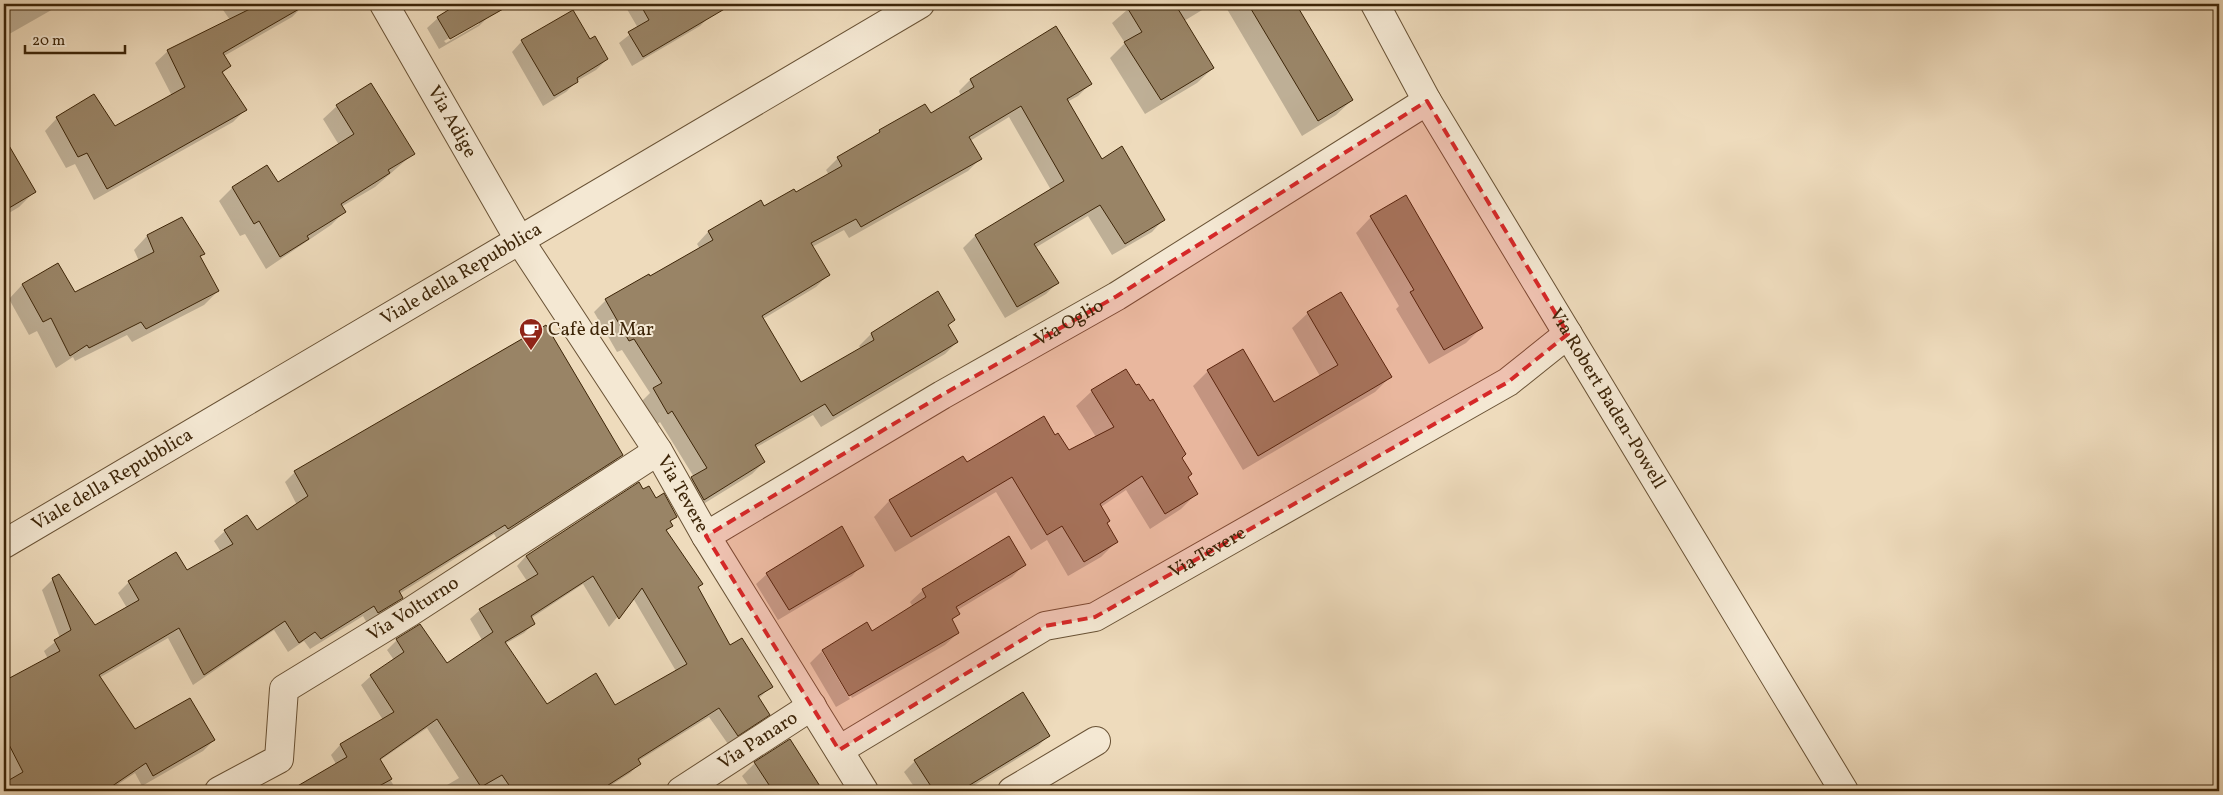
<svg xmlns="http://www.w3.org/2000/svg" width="2223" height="795" font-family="Vollkorn,serif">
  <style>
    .shadow { fill: #0003; fill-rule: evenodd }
    .building { fill: #998466; stroke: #3d2508; fill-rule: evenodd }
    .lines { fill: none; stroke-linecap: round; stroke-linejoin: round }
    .minor-casing { stroke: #695235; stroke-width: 30 }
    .minor { stroke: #f4e8d3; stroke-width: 28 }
    .marked { fill: #d62828; fill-opacity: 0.2; stroke: #d62828; stroke-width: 4; stroke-dasharray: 10 6; stroke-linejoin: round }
    .labels { text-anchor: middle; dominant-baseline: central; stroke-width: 4; stroke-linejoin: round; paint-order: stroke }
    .street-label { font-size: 19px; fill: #3d2508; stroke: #f4e8d3 }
    .poi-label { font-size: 19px; fill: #3d2508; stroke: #f4e8d3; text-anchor: start }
  </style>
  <rect width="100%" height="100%" fill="#eedbbc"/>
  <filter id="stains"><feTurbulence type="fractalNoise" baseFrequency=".004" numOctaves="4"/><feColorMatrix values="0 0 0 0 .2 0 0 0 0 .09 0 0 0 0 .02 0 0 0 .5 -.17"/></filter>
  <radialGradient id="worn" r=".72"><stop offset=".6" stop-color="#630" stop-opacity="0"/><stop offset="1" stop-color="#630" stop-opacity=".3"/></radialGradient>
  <path class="shadow" d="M4,4H62L4,37Z
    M219,4L304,5L292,17L224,56L229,66L222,74L245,110L233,122L94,200L75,164L66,168L45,131L57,118L115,128L172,96L155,63L168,51L230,20Z
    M461,4H486L483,5L489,16L479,26L439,49L427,28L438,18ZM479,21V24L446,43L444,41Z
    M624,4H702L710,16L700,26L632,66L619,43L638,28Z
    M1134,4H1212L1184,21L1213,68L1197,83L1145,114L1110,58L1125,43L1112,23Z
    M1224,4H1294L1352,100L1336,115L1302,136Z
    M522,41H590L607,59L596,70L577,81L566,92L543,106L512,52Z
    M970,80L1090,84L1078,96L1067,102L1101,161L1163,220L1152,232L1112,255L1088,216L1035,248L1057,283L1046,294L1005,318L963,248L975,236L1051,190L1009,117L970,141L980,159L968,171L849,238L844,230L812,247L828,275L816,287L763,319L801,384L861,349L859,346L871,334L938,293L953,320L947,326L957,342L945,354L821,427L813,415L755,448L764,462L752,474L692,511L680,490L694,477L660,422L656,425L642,401L650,393L622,350L617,352L594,312L606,300L650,278L700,249L697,244L708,232L761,202L764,207L795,193L829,175L826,170L838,158L872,138L880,131L930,115L961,97L959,91Z
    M337,106L413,154L375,187L341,207L344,212L331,225L266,269L245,234L240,236L219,201L232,188L267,167L277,184L339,145L323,119Z
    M6,143L34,192L19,207L4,216V144Z
    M1371,217L1482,327L1466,343L1429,364L1396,309L1399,306L1356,233Z
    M181,218L203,254L200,258L218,291L204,305L132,342L127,335L75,361L73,357L56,368L37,331L29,335L9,299L22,285L57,265L75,294L139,261L134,250L147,236Z
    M1308,313L1390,377L1375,392L1243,470L1193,386L1208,371L1274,404L1320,376L1292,328Z
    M1092,391L1181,458L1187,478L1197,493L1181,509L1150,529L1126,490L1101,507L1106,524L1116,542L1101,557L1068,576L1047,540L1031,550L996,492L895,552L874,517L889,501L963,457L967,464L1055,436L1068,452L1096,437L1076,406Z
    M622,455L611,465L497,539L494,534L399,594L401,598L391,608L367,623L363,616L310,649L304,641L288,652L274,630L193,685L168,638L99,678L135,731L214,740L203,751L142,786L135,773L108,791H4V682L48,659L44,651L60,638L42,590L53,579L95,626L127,608L118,593L129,582L176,554L187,572L221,552L214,541L225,531L257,532L297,505L285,482L295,472Z
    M643,491L676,516L669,523L671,526L666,532L701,584L697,588L730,647L771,687L758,699L768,714L759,724L728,744L709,717L638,761L639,764L630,773L602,791H437L459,778L427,728L379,761L397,791H309L306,787L336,764L331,755L340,745L383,720L361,685L371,676L394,660L387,650L397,640L420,626L446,665L482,640L470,619L480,610L527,581L517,566L526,556ZM583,584L609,627L633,598L676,671L615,707L547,706L505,644L524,633L533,624L530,619Z
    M862,565L852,576L778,620L756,584L767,574Z
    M1024,565L1012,577L956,611L958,614L951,621L958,633L945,645L852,698L825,652H822L850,699L836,707L810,663L822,651L867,624L872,633L913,607L910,602L923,590Z
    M1048,736L1038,746L965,791H917L904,772L915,761Z
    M790,740L822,791H752L742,776L755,763Z"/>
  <path class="building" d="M260,4L306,5L223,53L231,66L222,72L247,110L107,189L87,153L78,157L56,117L94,94L115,126L185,87L167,50Z
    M458,4H512L450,39L437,17Z
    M640,4H733L643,57L628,32L649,20Z
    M1125,4H1175L1214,68L1161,100L1124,42L1142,32Z
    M1248,4H1296L1353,100L1318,121Z
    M573,10L590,39L595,36L608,59L577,78L578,82L554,96L521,40Z
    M1056,26L1092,84L1067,99L1102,159L1122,146L1165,220L1125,244L1100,205L1034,244L1059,283L1017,307L975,235L1064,181L1021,106L969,137L982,159L861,227L856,219L811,243L830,275L762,316L801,382L874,340L871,333L938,291L955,320L948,325L958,342L833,416L825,404L755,445L765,462L704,500L691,477L707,468L672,411L668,414L653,388L662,383L634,339L629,341L605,299L649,274L650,276L713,240L708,231L761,200L764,206L794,189L796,192L842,166L837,157L880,132L879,130L925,104L931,113L974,87L970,79Z
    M371,83L415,154L388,170L390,173L341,204L346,212L307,236L309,239L280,257L259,221L254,224L232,187L267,165L278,182L354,134L336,105Z
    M4,137L36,192L4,211Z
    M1406,195L1483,328L1444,350L1410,292L1414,290L1370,216Z
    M182,217L205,254L200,256L219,291L146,329L141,322L89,348L87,345L70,356L51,318L43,322L22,284L58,263L75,292L154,252L147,235Z
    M1341,292L1392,377L1258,456L1207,370L1243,349L1274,402L1338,365L1307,312Z
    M546,325L623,455L508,529L505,525L399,591L403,598L378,613L374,606L321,639L315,632L299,643L285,621L204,675L179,628L99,675L135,729L190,698L215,740L153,776L146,763L105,791H4V783L23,772L4,735V681L60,651L54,640L71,630L52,578L59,574L95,625L139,600L128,581L176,552L187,570L233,544L224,530L247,515L257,530L308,496L294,471Z
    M1126,369L1136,385L1139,384L1150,401L1153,399L1186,454L1182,458L1192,474L1188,477L1198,494L1165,514L1142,476L1100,504L1110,521L1107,523L1118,542L1084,562L1062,526L1047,535L1012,477L911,537L889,500L963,456L967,462L1044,416L1055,435L1058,433L1069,450L1114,427L1091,390Z
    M639,482L643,489L649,486L656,498L664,493L677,517L670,521L673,526L666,530L703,584L698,587L730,645L742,638L773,687L758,696L770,715L738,736L719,708L638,759L641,764L599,791H513L502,775L481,787L437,719L380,759L392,779L370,791H289L347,757L340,744L394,712L370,675L404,652L396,639L420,624L447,663L493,632L479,609L538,574L526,556ZM593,576L619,619L642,588L687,664L615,705L596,673L547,704L505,642L535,624L531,616Z
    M842,526L864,566L789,610L766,573Z
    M1009,536L1026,565L956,607L960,614L952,619L959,633L849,696L822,650L867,622L872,631L926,597L922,589Z
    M1023,692L1050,736L960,791H934L914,760Z
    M790,739L823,791H773L754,762Z"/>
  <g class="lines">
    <g class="minor-casing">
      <g id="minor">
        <path id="s1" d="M384,4L520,241L658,451L706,536L864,791"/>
        <path id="s2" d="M1375,4L1427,101L1844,791"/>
        <path id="s3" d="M706,536L942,395L1117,296L1427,101"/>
        <path id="s4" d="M4,544L920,4"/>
        <path id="s5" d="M839,750L1045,626L1095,617L1508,382L1568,334"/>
        <path id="s6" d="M219,791L279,759L284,689L410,612L658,451"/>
        <path id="s7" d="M681,791L812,706"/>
        <path d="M1012,791L1096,741"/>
      </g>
    </g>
    <use href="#minor" class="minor"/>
  </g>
  <path class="marked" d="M1427,101L1568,334L1508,382L1375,458L1095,617L1045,626L839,750L706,536L942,395L1117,296Z"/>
  <defs>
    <g id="cafe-pin" transform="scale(1.25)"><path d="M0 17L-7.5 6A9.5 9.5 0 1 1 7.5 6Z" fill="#8f2418" stroke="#f4e8d3"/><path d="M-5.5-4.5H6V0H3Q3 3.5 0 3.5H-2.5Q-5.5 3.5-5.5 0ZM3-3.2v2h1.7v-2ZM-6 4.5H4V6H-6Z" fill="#fff"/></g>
  </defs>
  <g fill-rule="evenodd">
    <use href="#cafe-pin" x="531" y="330"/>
  </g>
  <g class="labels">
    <g class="street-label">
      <text stroke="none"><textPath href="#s1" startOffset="136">Via Adige</textPath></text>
      <text stroke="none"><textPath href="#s4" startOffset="531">Viale della Repubblica</textPath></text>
      <text stroke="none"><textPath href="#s3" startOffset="421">Via Oglio</textPath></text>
      <text stroke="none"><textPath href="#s2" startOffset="458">Via Robert Baden-Powell</textPath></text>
      <text stroke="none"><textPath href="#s4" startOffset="126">Viale della Repubblica</textPath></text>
      <text stroke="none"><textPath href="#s1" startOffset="574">Via Tevere</textPath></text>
      <text stroke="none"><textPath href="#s5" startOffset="421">Via Tevere</textPath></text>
      <text stroke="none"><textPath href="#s6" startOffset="290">Via Volturno</textPath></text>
      <text stroke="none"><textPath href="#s7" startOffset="92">Via Panaro</textPath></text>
    </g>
    <g class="poi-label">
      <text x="548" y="330">Cafè del Mar</text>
    </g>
  </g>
  <rect width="2223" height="795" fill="none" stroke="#eedbbc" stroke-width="20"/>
  <rect x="5" y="5" width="2213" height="785" fill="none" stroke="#3d2508" stroke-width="2.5"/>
  <rect x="10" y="10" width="2203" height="775" fill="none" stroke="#3d2508"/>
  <path d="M25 45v8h100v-8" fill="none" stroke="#3d2508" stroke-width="2.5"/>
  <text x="32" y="45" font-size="15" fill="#3d2508" stroke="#f4e8d3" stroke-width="4" paint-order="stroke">20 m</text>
  <rect width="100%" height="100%" filter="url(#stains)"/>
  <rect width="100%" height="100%" fill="url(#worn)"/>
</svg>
